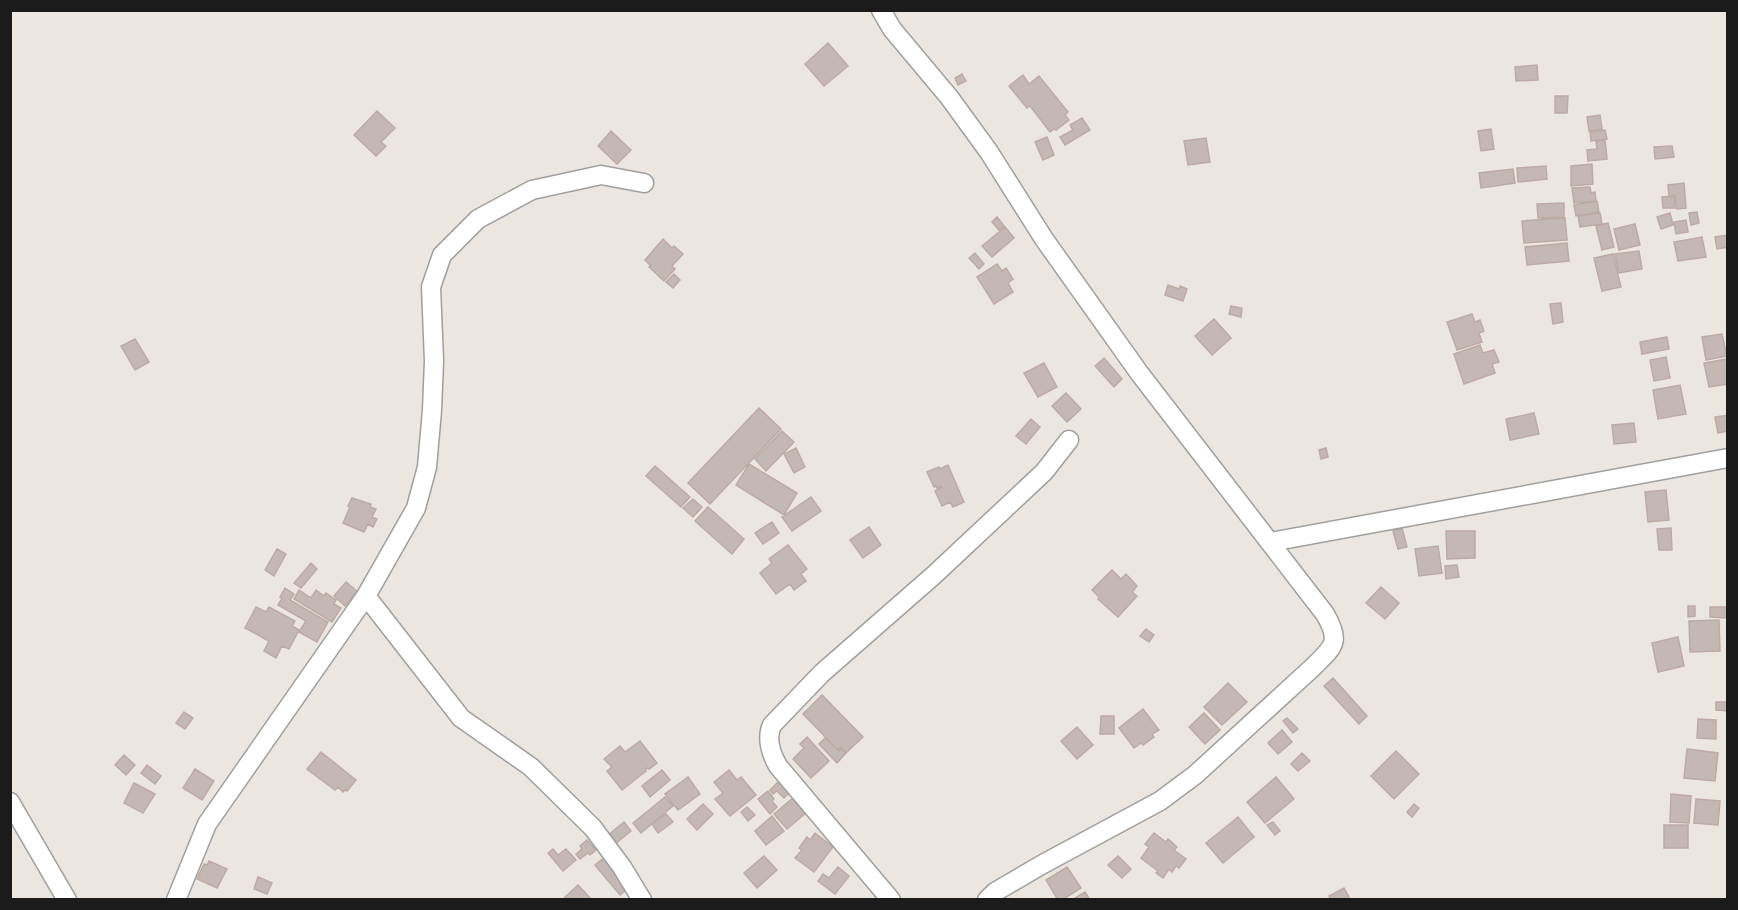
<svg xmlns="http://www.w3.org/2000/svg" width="1738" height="910" font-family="Cabin,sans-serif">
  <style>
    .building { fill: #c3b8b4; stroke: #bdaba3; stroke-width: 1.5 }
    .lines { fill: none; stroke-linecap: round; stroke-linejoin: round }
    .minor-casing { stroke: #9f9f9f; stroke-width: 21 }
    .minor { stroke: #fff; stroke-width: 18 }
  </style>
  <rect width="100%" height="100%" fill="#ece6e0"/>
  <path class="building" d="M828,43L848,66L824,86L805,64Z
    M1537,65L1538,80L1516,81L1515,67Z
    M962,74L966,81L958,85L955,78Z
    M1023,75L1029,84L1039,76L1068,112L1065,115L1069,120L1056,130L1054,129L1050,132L1030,106L1027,108L1009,86Z
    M1555,96H1568L1567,113H1555Z
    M377,111L395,128L381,142L386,146L376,156L354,135Z
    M1600,115L1602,129L1589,131L1587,117Z
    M1082,118L1090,130L1065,145L1060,137L1073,130L1070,125Z
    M1491,129L1494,149L1481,151L1478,131Z
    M1605,130L1607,139L1591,141L1590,132Z
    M611,131L631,150L617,164L598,146Z
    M1047,137L1054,155L1043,160L1035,142Z
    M1206,138L1210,162L1188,165L1184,141Z
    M1605,140L1607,159L1588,161L1587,150L1597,149L1596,141Z
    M1672,146L1674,157L1655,159L1654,147Z
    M1592,164L1593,184L1571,186V166Z
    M1546,166L1547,179L1518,182L1517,168Z
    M1513,169L1515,183L1481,188L1479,173Z
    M1684,183L1686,208L1677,209L1675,195L1669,196L1668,185Z
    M1590,187L1591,193L1595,192L1596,201L1574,203L1572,188Z
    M1674,196L1675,208H1663L1662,197Z
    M1597,201L1599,212L1576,216L1574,205Z
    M1564,203V217L1538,218L1537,204Z
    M1697,212L1699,223L1691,225L1689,213Z
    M1600,213L1602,224L1580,227L1578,216Z
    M1670,213L1673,225L1661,229L1657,217Z
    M997,217L1004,226L999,230L992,222Z
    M1565,218L1567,240L1524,243L1522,221Z
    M1686,220L1688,232L1676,234L1674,222Z
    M1608,223L1614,247L1602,250L1596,226Z
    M1635,224L1640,245L1619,250L1614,229Z
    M1005,227L1014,238L992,257L982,246Z
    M1728,235V247L1717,249L1715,237Z
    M1702,237L1706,257L1678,261L1674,242Z
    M663,239L672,248L674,246L683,254L672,266L675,269L664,281L649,267L651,266L645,260Z
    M1567,243L1569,261L1527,265L1525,247Z
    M1639,251L1642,269L1619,273L1615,254Z
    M975,253L984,264L979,269L969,258Z
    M1613,254L1621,287L1602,291L1594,258Z
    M997,264L1002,271L1006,268L1013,279L1008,283L1013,292L994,304L977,277Z
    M674,274L680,280L673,288L666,282Z
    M1168,285L1179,289L1180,286L1187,289L1183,301L1165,295Z
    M1561,303L1563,322L1553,324L1550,304Z
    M1231,306L1242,308L1241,317L1229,314Z
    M1472,314L1475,322L1480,320L1484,331L1479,333L1482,342L1457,350L1447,322Z
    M1214,319L1231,338L1212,355L1195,336Z
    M1722,334L1727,356L1706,360L1702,337Z
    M1667,337L1669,349L1642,354L1640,342Z
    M135,339L149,362L135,370L121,346Z
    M1480,345L1483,353L1494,350L1499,362L1492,364L1495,373L1464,384L1454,354Z
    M1666,357L1670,378L1654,381L1650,360Z
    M1104,358L1122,379L1114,387L1095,366Z
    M1727,359L1728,384L1709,387L1704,363Z
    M1044,363L1057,387L1038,397L1024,373Z
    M1680,385L1686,414L1658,419L1653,390Z
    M1066,393L1081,409L1067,422L1052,406Z
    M759,408L781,429L710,504L688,483Z
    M1534,413L1539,434L1510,440L1506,419Z
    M1728,415V431L1718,433L1715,417Z
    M1031,419L1040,427L1026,444L1016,436Z
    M1634,423L1636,442L1614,444L1612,425Z
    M782,431L794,442L766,471L755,459Z
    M796,448L805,467L794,473L784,454Z
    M1326,448L1328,457L1321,459L1319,450Z
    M749,464L797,493L784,515L736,485Z
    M948,465L964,502L953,507L950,502L942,506L935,491L942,487L941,486L937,488L936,486L934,487L927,472L939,467L940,469Z
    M655,466L690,497L681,507L646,476Z
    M1666,490L1669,520L1648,522L1645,492Z
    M811,497L821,511L792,531L782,517Z
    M352,498L371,504L370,507L376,509L372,517L377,519L373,527L368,524L364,532L343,523L350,507L348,506Z
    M693,499L702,507L693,517L683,508Z
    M708,507L744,539L732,554L695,521Z
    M772,522L779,533L763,544L755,533Z
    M869,527L881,545L863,558L850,540Z
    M1402,528L1407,547L1398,549L1393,531Z
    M1671,528L1672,550H1659L1657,529Z
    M1446,531H1475V558L1447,559Z
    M788,545L807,569L801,574L806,581L794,590L790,584L776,594L760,573L772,563L769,559Z
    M1438,546L1442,573L1419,576L1415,549Z
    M277,549L286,554L274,576L265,570Z
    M311,563L317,569L301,588L294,583Z
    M1457,565L1459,577L1446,579L1445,566Z
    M1112,570L1121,579L1126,574L1137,586L1132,592L1137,596L1118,617L1098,599L1099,597L1092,590Z
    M346,582L357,591L345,606L334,596Z
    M1381,587L1399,603L1385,619L1366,603Z
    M285,588L294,594L290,600L328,622L317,642L299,632L306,621L278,605L282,598L280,597Z
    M299,590L311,598L316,590L324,596L326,593L336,600L334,604L341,608L332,622L294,599Z
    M1688,606H1695V616L1688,617Z
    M256,607L266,612L269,607L295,621L292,626L299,630L289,649L282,646L276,658L264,651L269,641L245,628Z
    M1710,607H1727V618L1710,617Z
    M1719,620L1720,651L1690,652L1689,621Z
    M1146,629L1154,635L1149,642L1140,636Z
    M1678,637L1684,666L1658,672L1652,643Z
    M1333,678L1367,716L1359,724L1324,686Z
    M1228,683L1247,702L1222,725L1204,707Z
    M822,695L863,737L846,753L841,747L838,750L803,714Z
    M1716,702H1728V711L1716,710Z
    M1143,709L1159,730L1152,734L1154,737L1143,745L1141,743L1134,748L1119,728Z
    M184,712L193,718L185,729L176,723Z
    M1204,713L1220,730L1205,744L1189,727Z
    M1101,716H1114V734H1100Z
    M1287,718L1298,729L1293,733L1283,721Z
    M1698,719L1716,720V739L1697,738Z
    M1077,727L1093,745L1077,759L1061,741Z
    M1282,730L1292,742L1278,754L1268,743Z
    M807,737L829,761L811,778L793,759L804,748L800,744Z
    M825,738L839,751L841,749L846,753L837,763L819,744Z
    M640,741L657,763L649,769L647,768L645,770L646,771L622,790L607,771L612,767L604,759L620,746L625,752Z
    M1687,749L1718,753L1715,781L1684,778Z
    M1396,751L1419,774L1394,799L1371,776Z
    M321,752L356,780L347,791L345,790L343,792L338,787L335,790L307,769Z
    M1302,753L1310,761L1298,771L1291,764Z
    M124,755L135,765L126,775L115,765Z
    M147,765L161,776L155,784L141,773Z
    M195,769L214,781L202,800L183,788Z
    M662,770L670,780L650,797L642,786Z
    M729,770L737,780L741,777L756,795L730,816L715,799L723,793L714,782Z
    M688,777L700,794L678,810L665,794Z
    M1276,777L1294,799L1265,823L1247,802Z
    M779,781L790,792L784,798L777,791L773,794L770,790Z
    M134,783L155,794L143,813L124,803Z
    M768,791L774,799L772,801L777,807L770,814L758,799Z
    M1671,794L1691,796L1689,823L1670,822Z
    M665,797L673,806L641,833L633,823Z
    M794,797L807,812L787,829L774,814Z
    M1696,799L1720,801L1718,825L1694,823Z
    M703,804L713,814L697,830L687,819Z
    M1414,804L1419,808L1412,817L1407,812Z
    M747,807L755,815L748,821L741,812Z
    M666,814L673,822L658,833L652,824Z
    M772,816L784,831L766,845L755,831Z
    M1238,817L1254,837L1223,863L1206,843Z
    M624,822L631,831L614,845L607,836Z
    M1273,822L1280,831L1275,835L1267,825Z
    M1664,825H1688V848H1664Z
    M815,833L833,847L814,872L795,858L802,850L799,848L807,837L810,840Z
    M1154,833L1166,842L1168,839L1177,847L1174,850L1186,859L1179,868L1176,866L1172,872L1169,869L1163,878L1156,873L1158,871L1141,858L1149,847L1145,844Z
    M587,840L596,850L590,855L588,853L580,859L576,854L582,849L580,846Z
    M553,849L558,855L566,849L576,860L563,871L548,853Z
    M764,856L777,870L757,888L744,873Z
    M1118,856L1131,869L1122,878L1108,865Z
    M605,857L630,887L620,895L595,865Z
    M209,861L227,869L217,888L197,879L204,864L207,865Z
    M838,867L849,876L835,894L818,881L823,874L829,878Z
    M1067,867L1081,888L1062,900H1058L1046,880Z
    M258,877L272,883L267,894L254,889Z
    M578,885L592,900H562Z
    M1344,888L1349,897L1345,900H1331L1329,896Z
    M1085,892L1090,900H1076L1075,898Z"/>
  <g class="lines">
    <g class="minor-casing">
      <path id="minor" d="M881,10L892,29L949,97L989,152L1044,239L1140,374L1325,614C1342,643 1333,647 1312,668L1195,775L1160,801L1043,864L995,892L987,900
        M1271,542L1728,458
        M366,596L461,718L531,767L593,828L622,867L642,900
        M10,802L67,900
        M176,900L207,824L366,596L416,508L427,467L432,410L434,361L431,287L442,255L478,219L532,190L601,175L644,183
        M891,900L778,766C771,754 766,738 772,725L822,673L934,575L1044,472L1069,440"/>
    </g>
    <use href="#minor" class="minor"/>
  </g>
  <rect width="1738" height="910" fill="none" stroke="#1b1b1b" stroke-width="24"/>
</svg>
